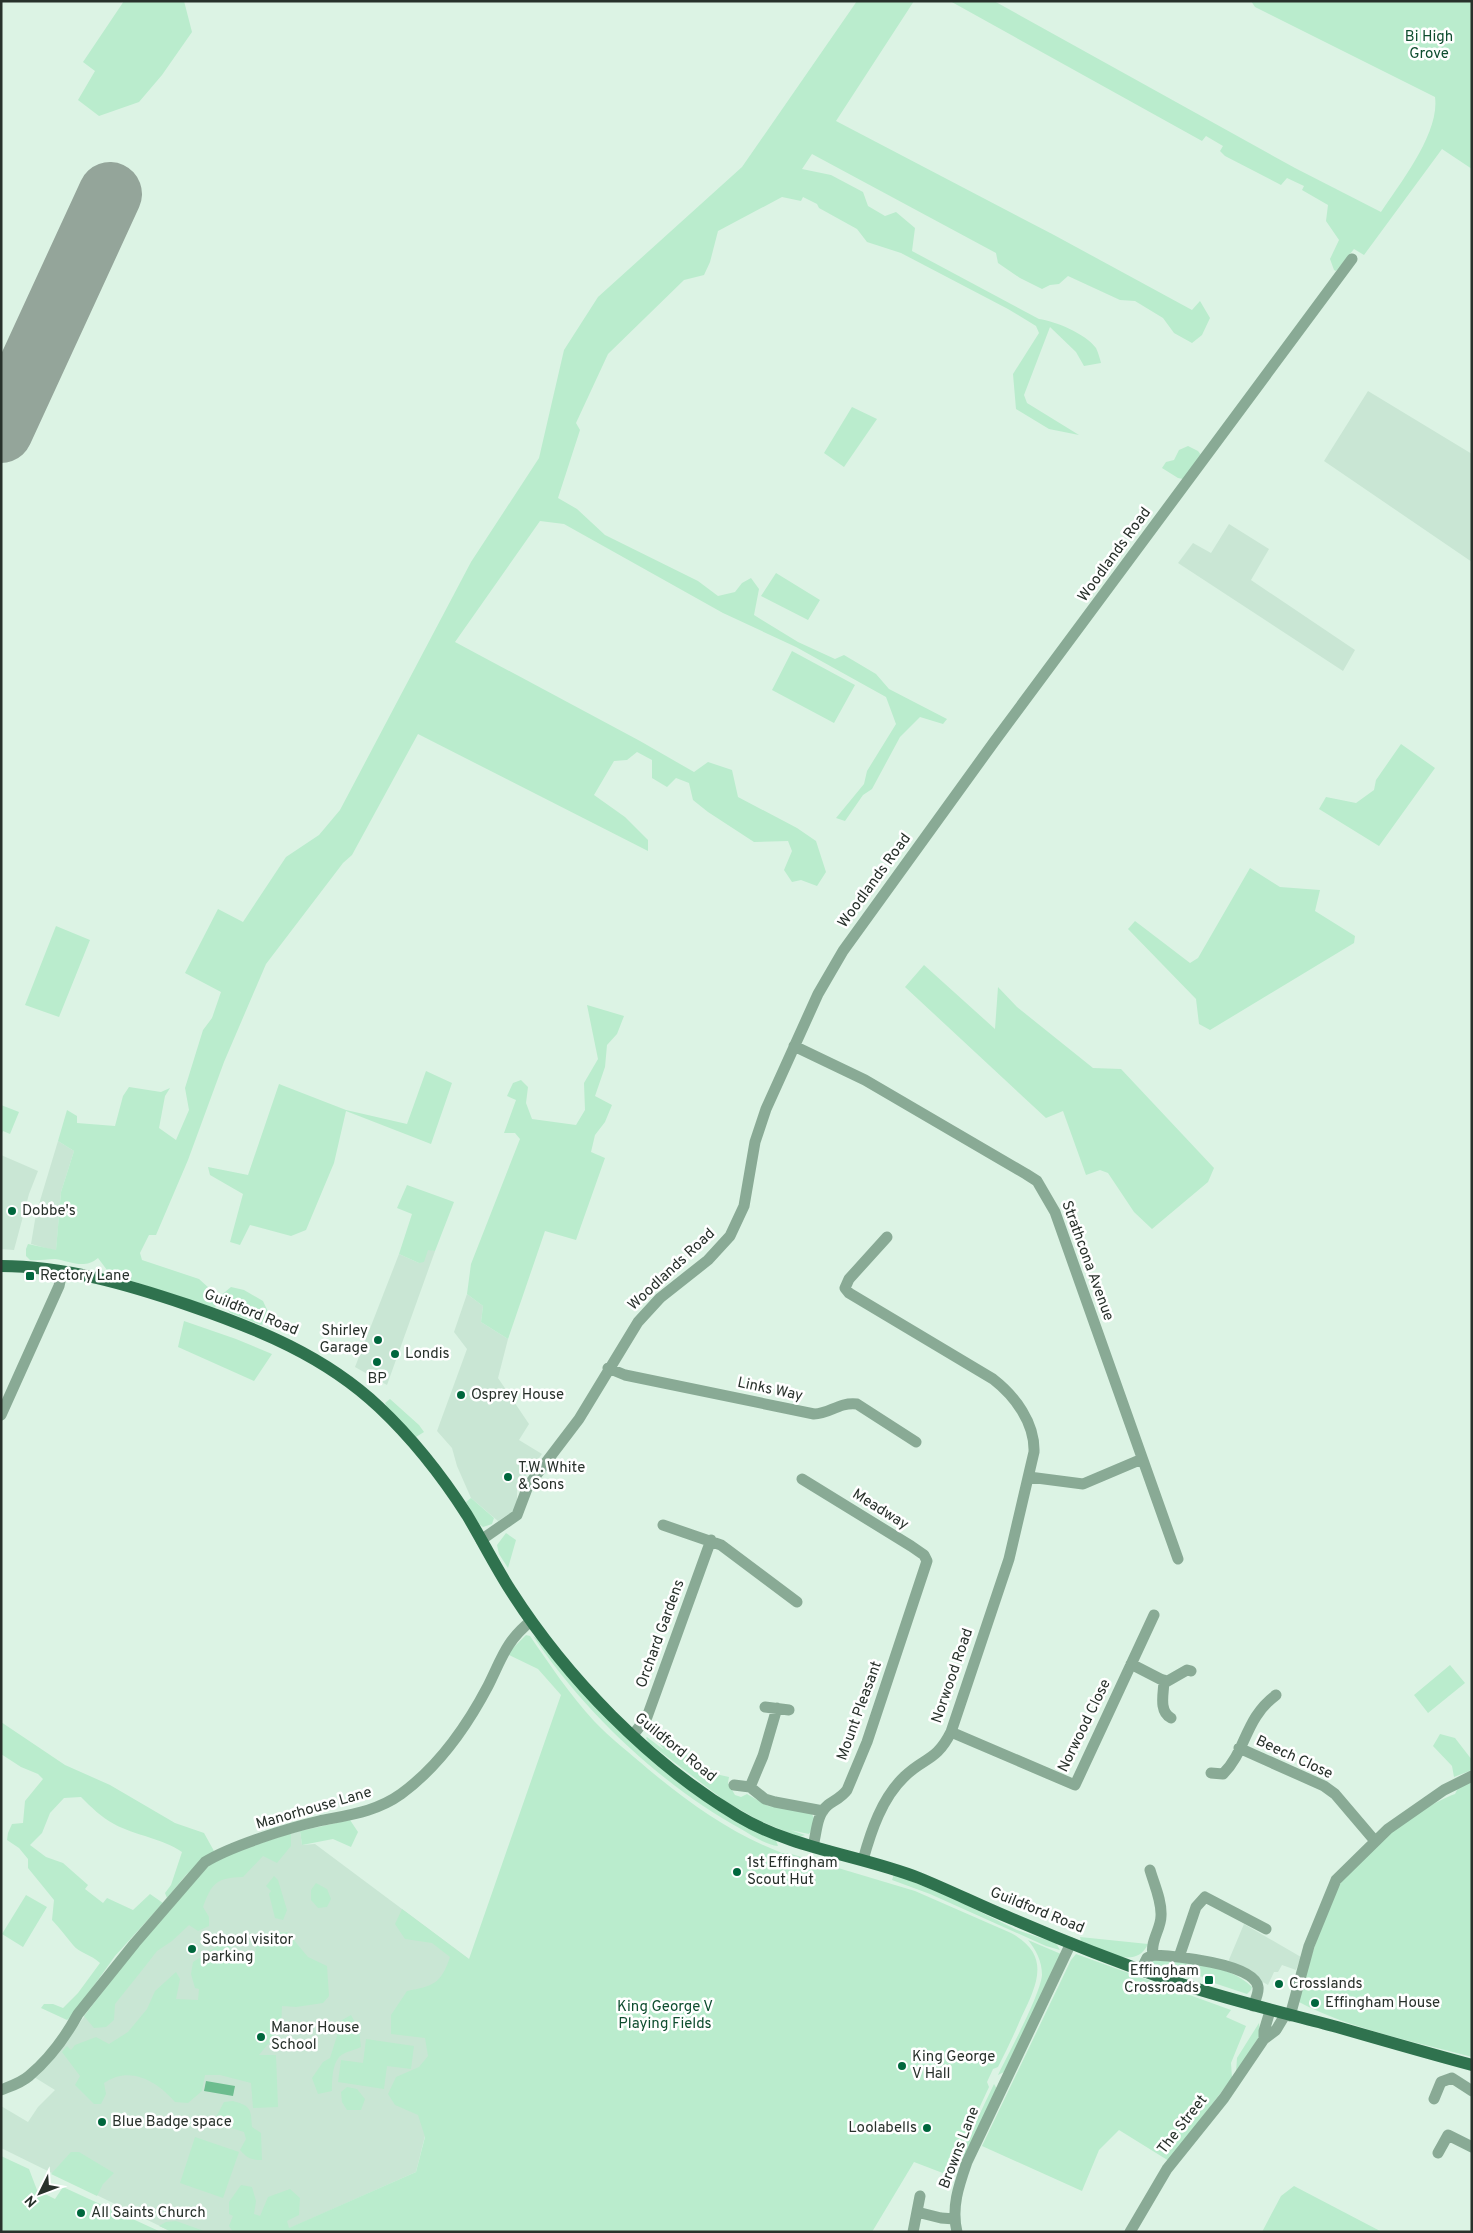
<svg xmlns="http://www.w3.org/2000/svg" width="1473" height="2233" font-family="Overpass,sans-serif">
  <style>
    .built { fill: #c9e6d4 }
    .green { fill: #baeccd }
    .water { fill: #6dbd8f }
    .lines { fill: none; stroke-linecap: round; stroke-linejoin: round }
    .runway { stroke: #94a59a; stroke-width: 64 }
    .minor { stroke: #89aa95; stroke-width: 11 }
    .major { stroke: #2f724e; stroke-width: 12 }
    .poi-dot { fill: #00673d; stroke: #fff; stroke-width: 2 }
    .labels { text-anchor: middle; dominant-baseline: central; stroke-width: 5; stroke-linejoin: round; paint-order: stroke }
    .park-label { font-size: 15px; fill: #0e4d2f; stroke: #fff }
    .street-label { font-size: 15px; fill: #28312b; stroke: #fff }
    .poi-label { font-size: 15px; fill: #28312b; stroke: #fff; text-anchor: start }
  </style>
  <rect width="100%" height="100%" fill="#dcf3e4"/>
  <path class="built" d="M1368,391L1472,454V562L1324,461Z
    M1229,524L1269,549L1251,580L1355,650L1343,671L1178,563L1193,543L1211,553Z
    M58,1141L74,1151L61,1192L56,1251L31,1244L36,1214Z
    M1,1155L38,1171L29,1194L14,1250L1,1249Z
    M428,1249L435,1251L387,1385L355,1367L399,1254L419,1263Z
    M467,1294L483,1306L481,1322L508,1339L498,1378L529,1424L519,1440L542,1454L517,1488V1505L512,1512L498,1521L471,1498L457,1466L452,1448L437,1431L467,1349L454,1332Z
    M300,1831L302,1845L315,1844L469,1959L416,2172L281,2232H172L1,2148V2106L28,2122L38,2107L55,2090L34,2077L75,2029L131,1955L246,1848Z
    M1244,1924L1301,1957L1296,1970L1282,1965L1278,1972H1274L1268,1985L1228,1962Z"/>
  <path class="green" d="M124,1H184L192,32L162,75L139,102L99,116L78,100L95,71L83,62Z
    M857,1H914L836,121L1054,235L1192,310L1200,301L1210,318L1202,335L1192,343L1174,333L1163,318L1135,301L1120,300L1068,276L1059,284L1050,285L1042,289L1020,278L998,263L996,253L812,154L802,169L831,175L863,192L868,206L885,216L896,212L915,228L912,251L1039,319C1055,321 1086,334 1096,348C1098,352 1100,359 1101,363L1084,366L1076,352L1050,327L1024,395L1027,403L1079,435L1049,429L1016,409L1013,374L1039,333L1036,326L1008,309L901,253L867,242L857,229L819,208L817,204L803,197L801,201L782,197L718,231L710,262L704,275L684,280L608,354L576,423L580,430L558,498L577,509L605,535L698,581L718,596L735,592L742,583L751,578L759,589L754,615L798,642L835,659L844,655L876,674L889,689L947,719L943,724L920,717L900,737L872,789L863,795L845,821L836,818L864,784L867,771L896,724L886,697L796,647L723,613L564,524L540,521L455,642L640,741L694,772L708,762L732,770L738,797L797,828L816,841L826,872L817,886L801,880L792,882L784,870L792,851L788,841L754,842L708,812L693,800L689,783L676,778L667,787L652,778V760L637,752L627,760L614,761L594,795L625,817L648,840V851L418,734L352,855L343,863L266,964L224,1062L188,1160L156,1235H149L140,1253L142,1260L199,1279L219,1297L231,1287L244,1290L263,1301L269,1314L266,1323L261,1325L230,1313L226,1306L218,1301L215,1308L110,1274L98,1258C84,1270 70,1261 55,1259C46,1259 38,1261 30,1260L26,1256V1249L28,1244L56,1250L61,1192L74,1151L58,1141L67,1110L77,1116V1123L115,1126L123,1096L129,1087L161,1092L170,1088L165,1096L159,1128L176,1140L189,1110L185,1088L203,1030L212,1018L221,992L185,973L218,909L243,922L286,857L319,835L340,810L471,562L539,458L564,350L598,297L742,167Z
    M950,1H994L1295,168L1381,212C1400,183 1440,133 1435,97L1255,7L1251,1H1472V169L1442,149L1364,255L1354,249L1336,271L1334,270L1330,259L1339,240L1326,221L1328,205L1302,190L1304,186L1287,178L1281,185L1225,156L1220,151L1223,146L1206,136L1202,141Z
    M852,407L877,419L844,467L824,453Z
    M1188,446L1198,451L1201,455L1183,479L1178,478L1162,468L1166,462L1174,460L1179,450Z
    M776,573L820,600L808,620L761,596Z
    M792,651L855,685L834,723L772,690Z
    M1401,744L1435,768L1379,846L1319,809L1326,797L1356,803L1374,790L1376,780Z
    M1250,868L1280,887L1320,890L1315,911L1355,936L1354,943L1210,1030L1199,1024L1196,999L1128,929L1135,921L1190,963L1198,958Z
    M56,926L90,940L59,1017L25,1005Z
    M924,965L995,1029L998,987L1017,1007L1093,1068L1121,1069L1214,1168L1208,1182L1152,1229L1134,1212L1108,1173L1100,1170L1086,1175L1063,1111L1046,1118L905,987Z
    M587,1005L624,1016L617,1034L607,1045L605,1067L595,1096L612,1105L605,1122L595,1135L591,1152L605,1158L576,1240L545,1231L508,1339L481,1322L483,1306L467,1294L471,1264L520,1139L515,1133H504L516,1100L507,1096L513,1083L521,1080L528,1087L526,1103L532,1119L576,1125L585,1110L584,1083L598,1059Z
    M426,1071L452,1083L431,1144L346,1111L334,1163L306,1230L291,1236L250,1225L240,1245L230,1242L243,1194L210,1175L208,1167L248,1175L279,1084L346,1110L407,1124Z
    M1,1105L19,1112L10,1134L3,1131L1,1135Z
    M407,1185L454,1202L435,1251L428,1250L424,1262L419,1263L399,1254L412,1214L397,1208Z
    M184,1321L236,1339L272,1354L254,1381L178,1347Z
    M390,1399L419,1425L424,1432L416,1437L387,1407L385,1403Z
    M471,1498L494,1518L492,1524L483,1527L479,1524L466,1502Z
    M506,1533L516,1540L508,1568L499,1554L497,1545Z
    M526,1635L530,1636C550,1665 570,1695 594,1721C610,1738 630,1753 648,1769C689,1803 732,1834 782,1853H788L915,1891L1011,1933C1052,1955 1037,1985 1021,2018C1014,2035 1006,2051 998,2067L993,2069L987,2082L989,2087L948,2175L914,2162L872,2232H233L229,2226L233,2216L229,2214V2202L241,2185L252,2187L256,2201L254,2214L260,2216L268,2197L290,2189L300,2198L299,2215L287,2221L289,2228L416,2172L425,2137L418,2115L395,2105L388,2094L396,2077L419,2067L428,2056L425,2038L391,2034V2015L407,1991C433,1986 441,1984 450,1957L432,1943L405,1939L395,1924L402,1909L469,1959L561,1695L538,1669L507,1654Z
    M533,1636L538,1639L596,1708L776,1840L778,1846C766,1845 751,1835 741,1829C661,1785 584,1712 533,1636Z
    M1450,1665L1465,1683L1428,1713L1414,1695Z
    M1,1722L65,1765L110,1785L175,1823L204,1833L214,1851L186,1875L167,1898L165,1893L171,1885L182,1852C162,1838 136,1836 114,1824C101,1817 91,1807 81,1797L64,1798L50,1813L42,1833L30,1845L46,1857L63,1863L88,1885L85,1889L103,1903L107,1898L133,1910L150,1894L163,1903L115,1956L73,2015L67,2020L41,2008L44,2004H53L63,2008L78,1993L100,1963C92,1955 78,1952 73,1945C66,1937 60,1928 52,1920L54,1900L28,1868V1859L19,1848L7,1840L8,1833L12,1824L23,1823L25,1801L43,1779L38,1774L21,1767L1,1754Z
    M652,1724L667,1743L720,1775L729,1777L728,1783L735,1795L741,1797L747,1794L768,1806L810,1812C817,1819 815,1826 809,1834L790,1830L805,1835L799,1837L760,1821L725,1801L649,1743L646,1738L647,1737L664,1750C658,1737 648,1742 652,1724Z
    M1440,1734L1455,1738L1472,1760V1770L1454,1777L1452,1766L1433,1746Z
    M1472,1779V2057C1416,2042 1350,2029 1299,2002C1305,1975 1313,1951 1322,1925C1325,1915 1328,1905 1333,1896C1350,1860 1418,1807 1455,1794L1459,1786Z
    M350,1820L358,1832L351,1847L333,1839L302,1845L300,1831Z
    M291,1833V1846L277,1863L263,1856L243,1877C216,1878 212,1883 203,1907L209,1917V1926L198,1931L189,1925L172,1941L157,1951L143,1969L115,2004L114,2020L106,2027L94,2028L84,2016L131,1955L207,1867L222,1857Z
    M894,1874L952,1898L1017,1930L1056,1943L1060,1950L1046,1946L930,1894L892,1880Z
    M274,1876L278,1880L287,1910L283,1920L275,1918L269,1894L271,1891L266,1886Z
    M316,1883L327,1889L331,1899L327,1907L318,1908L311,1900V1890Z
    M26,1895L47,1907L23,1947L2,1934Z
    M287,1932L308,1957L327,1966L329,1996L323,2003L296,2007L282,2006L281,2028L259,2055H276L278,2107L253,2108L251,2083L220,2075H205L202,2091L188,2103L175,2102C157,2081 130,2065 104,2083L106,2094L101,2104H94L75,2085L80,2076L62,2052L67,2046L71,2050L75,2045L96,2037L109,2044L128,2032L147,2009L155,1991L176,1972L180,1979L176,1999L198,2000L199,1989L195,1988L191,1974L193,1962L219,1945L228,1943L233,1954L245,1957L256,1951L254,1940L260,1934Z
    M1080,1937L1148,1944C1135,1972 1102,1949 1081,1941Z
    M1028,1940L1061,1954L1004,2072L998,2075C1009,2052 1040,1996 1042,1975C1042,1961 1036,1950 1028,1940Z
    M1076,1954L1231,2010L1226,2017L1246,2026L1231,2063L1232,2078L1169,2161L1119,2130L1099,2150L1082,2191L982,2146L1071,1960Z
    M1154,1960C1186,1964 1226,1962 1252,1987L1251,1990L1247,1994L1211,1982V1979L1192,1974L1189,1979L1158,1970L1151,1963Z
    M351,2015L359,2030L361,2047C355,2050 348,2051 343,2054C332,2060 332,2080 332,2091L318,2094L312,2078L323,2062L330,2058L342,2020Z
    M1259,2023L1260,2035L1236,2073L1237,2058Z
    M366,2039L414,2046L411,2069L387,2066L384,2089L338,2082L341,2060L363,2063Z
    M994,2084L997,2089L959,2172L962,2151Z
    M347,2087L357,2089L365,2099L361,2110H347L342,2102L341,2092Z
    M233,2101C251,2106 251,2109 252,2127L261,2133L262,2160C251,2160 247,2158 240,2150L246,2139L244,2132L222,2125L216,2117L224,2102Z
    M195,2137L239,2152L223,2198L180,2183Z
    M71,2152H79L114,2173L103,2184L97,2196L51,2174Z
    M1,2156L29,2169L37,2190L55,2199L63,2187L161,2232H1Z
    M1294,2186L1382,2232H1262L1281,2196Z
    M176,2221L207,2232H172L159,2226L166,2222Z"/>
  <path class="water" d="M206,2081L235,2086L233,2096L204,2091Z"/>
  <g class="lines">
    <path class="runway" d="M1,431L110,194"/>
    <path class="minor" d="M794,1046L865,1080L1026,1174L1037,1181L1055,1212L1178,1559
      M608,1368L625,1375L814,1414C830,1414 838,1402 857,1404L916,1442
      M1,1415L59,1286L62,1272
      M1029,1477L1083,1484L1142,1459
      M802,1479L911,1546L924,1555L927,1561L867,1742L847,1790C842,1797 835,1800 828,1805C816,1815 817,1832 813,1846
      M663,1525L721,1545L797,1602
      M481,1540L517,1515L528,1486L579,1419L638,1322L660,1298L708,1260L730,1236L744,1206L755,1142L766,1109L818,994L843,951L994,742L1352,259
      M1131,1664L1166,1682L1187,1670L1191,1671
      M1164,1680C1164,1692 1158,1711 1171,1718
      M765,1707L789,1710
      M951,1732L1075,1785L1154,1615
      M633,1735L647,1717L711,1540
      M1239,1748L1324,1786L1335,1794L1375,1841
      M1211,1773L1223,1774C1247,1750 1244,1719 1276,1695
      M734,1785L750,1787L765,1799L775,1802L823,1811
      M750,1787L763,1756L777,1708
      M863,1860C871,1831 882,1798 904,1777C924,1757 936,1762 951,1732L1009,1559L1034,1452C1035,1423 1015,1396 993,1379L849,1293L845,1288L849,1279L887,1237
      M1150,1870C1154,1884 1162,1901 1161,1916C1161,1929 1150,1941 1153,1955
      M1179,1957L1196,1907L1205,1897L1266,1929
      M1141,1970L1147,1958L1153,1955C1172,1956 1255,1963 1258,1987C1259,1993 1255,2001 1253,2006
      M1290,2016L1309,1946L1336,1880L1388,1829L1444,1790L1472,1776
      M1264,2039V2031L1270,2011
      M1,2090C11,2086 21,2083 29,2076C48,2060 66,2036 78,2014L135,1943L205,1862C231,1846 288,1828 319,1821C348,1815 376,1812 401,1794C438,1767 467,1726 488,1686C502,1658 506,1641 531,1621
      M1434,2099L1441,2082L1452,2078L1472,2091
      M1438,2153L1448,2135L1472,2147
      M917,2212L941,2218L955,2219
      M913,2232L920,2196
      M957,2232C951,2207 959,2185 967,2162L1071,1943
      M1130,2232L1167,2169L1224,2098L1264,2039L1276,2030L1285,2015"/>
    <path class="major" d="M1,1266C65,1266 129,1285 188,1305C258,1329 325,1356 379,1407C413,1439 442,1476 467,1515C482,1540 495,1566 511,1591C566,1677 649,1763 738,1816C793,1849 860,1855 919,1878C951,1891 983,1907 1015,1920C1066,1942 1117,1962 1169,1980C1225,1999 1281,2012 1337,2027C1382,2040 1427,2053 1472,2065"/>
  </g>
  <g class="poi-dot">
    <circle cx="12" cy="1211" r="5"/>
    <rect x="25" y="1271" width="10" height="10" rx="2.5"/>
    <circle cx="378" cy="1340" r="5"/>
    <circle cx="395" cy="1354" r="5"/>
    <circle cx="377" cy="1362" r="5"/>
    <circle cx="461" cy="1395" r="5"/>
    <circle cx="508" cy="1477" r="5"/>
    <circle cx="737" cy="1872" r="5"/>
    <circle cx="192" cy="1949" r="5"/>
    <rect x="1204" y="1975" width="10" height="10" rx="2.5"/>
    <circle cx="1279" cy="1984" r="5"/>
    <circle cx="1315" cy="2003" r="5"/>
    <circle cx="261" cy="2037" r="5"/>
    <circle cx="902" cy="2066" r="5"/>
    <circle cx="102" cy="2122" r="5"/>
    <circle cx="927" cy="2128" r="5"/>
    <circle cx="81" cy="2213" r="5"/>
  </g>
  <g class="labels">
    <g class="park-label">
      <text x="1429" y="37">Bi High<tspan x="1429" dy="17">Grove</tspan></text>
      <text x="665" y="2007">King George V<tspan x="665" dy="17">Playing Fields</tspan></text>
    </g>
    <g class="street-label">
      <text transform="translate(1115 555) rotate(-54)">Woodlands Road</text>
      <text transform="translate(875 881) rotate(-54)">Woodlands Road</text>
      <text transform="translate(1087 1261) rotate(70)">Strathcona Avenue</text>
      <text transform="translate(672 1270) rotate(-43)">Woodlands Road</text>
      <text transform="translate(251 1313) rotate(22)">Guildford Road</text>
      <text transform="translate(770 1390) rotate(12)">Links Way</text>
      <text transform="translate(880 1510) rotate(32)">Meadway</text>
      <text transform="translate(661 1634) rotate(-70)">Orchard Gardens</text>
      <text transform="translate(953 1676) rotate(-71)">Norwood Road</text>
      <text transform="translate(860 1711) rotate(-70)">Mount Pleasant</text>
      <text transform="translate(1085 1726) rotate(-64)">Norwood Close</text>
      <text transform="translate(675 1748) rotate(39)">Guildford Road</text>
      <text transform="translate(1294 1758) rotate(25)">Beech Close</text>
      <text transform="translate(314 1809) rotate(-16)">Manorhouse Lane</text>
      <text transform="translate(1037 1911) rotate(22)">Guildford Road</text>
      <text transform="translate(1183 2125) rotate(-52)">The Street</text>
      <text transform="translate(960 2148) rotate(-69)">Browns Lane</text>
    </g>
    <g class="poi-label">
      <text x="22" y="1211">Dobbe's</text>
      <text x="40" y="1276">Rectory Lane</text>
      <text x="368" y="1331" text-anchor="end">Shirley<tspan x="368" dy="17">Garage</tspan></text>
      <text x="405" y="1354">Londis</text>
      <text x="377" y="1379" text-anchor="middle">BP</text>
      <text x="471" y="1395">Osprey House</text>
      <text x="518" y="1468">T.W. White<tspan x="518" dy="17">&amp; Sons</tspan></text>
      <text x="747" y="1863">1st Effingham<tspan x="747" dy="17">Scout Hut</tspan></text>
      <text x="202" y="1940">School visitor<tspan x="202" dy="17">parking</tspan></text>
      <text x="1199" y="1971" text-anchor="end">Effingham<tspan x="1199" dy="17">Crossroads</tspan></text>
      <text x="1289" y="1984">Crosslands</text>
      <text x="1325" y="2003">Effingham House</text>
      <text x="271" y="2028">Manor House<tspan x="271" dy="17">School</tspan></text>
      <text x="912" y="2057">King George<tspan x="912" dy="17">V Hall</tspan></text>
      <text x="112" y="2122">Blue Badge space</text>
      <text x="917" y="2128" text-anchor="end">Loolabells</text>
      <text x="91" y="2213">All Saints Church</text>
    </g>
  </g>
  <rect width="1473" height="2233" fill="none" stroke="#28312b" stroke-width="5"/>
  <g transform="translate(40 2193) rotate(228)" stroke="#ffffff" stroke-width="4" paint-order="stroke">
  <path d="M0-4L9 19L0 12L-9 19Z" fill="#28312b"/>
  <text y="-8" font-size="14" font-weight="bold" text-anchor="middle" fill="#28312b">N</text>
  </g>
</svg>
